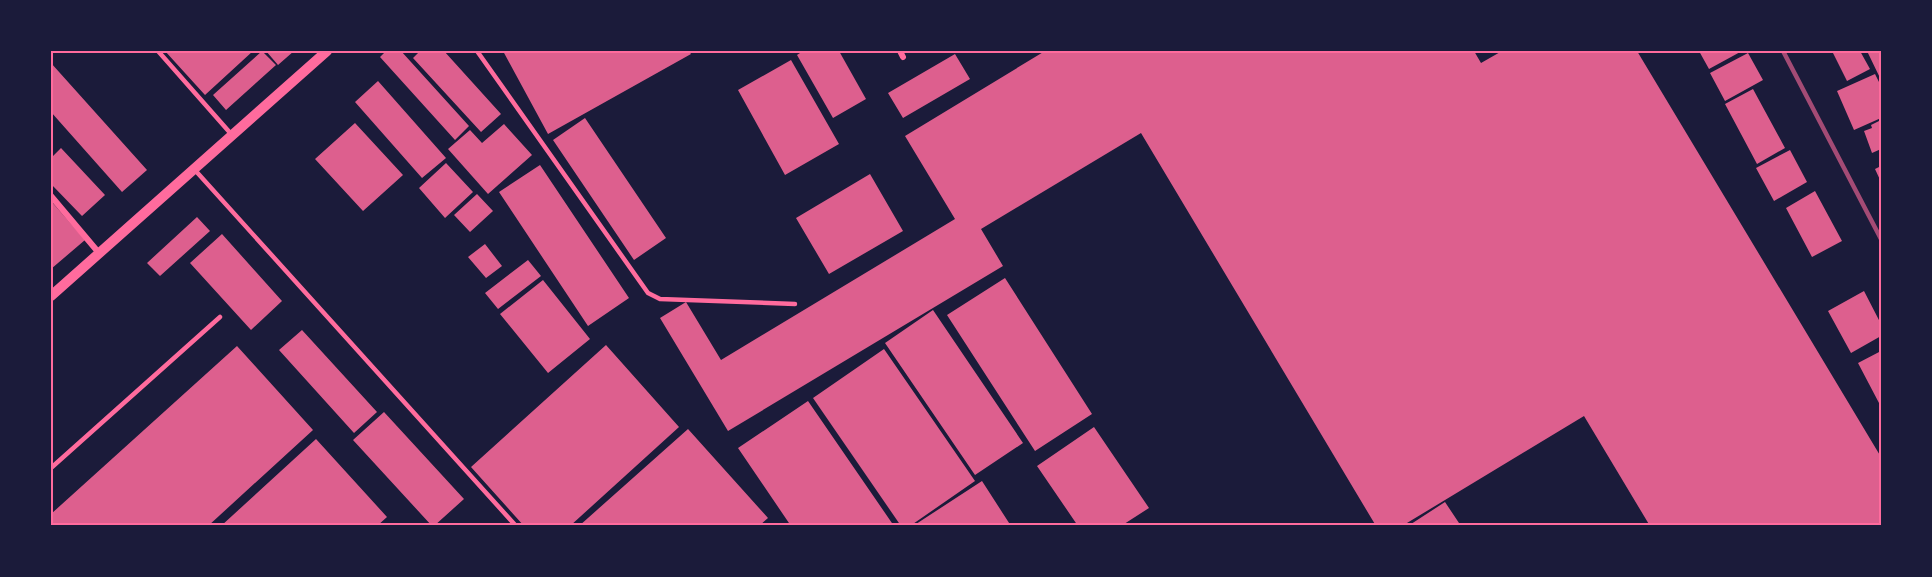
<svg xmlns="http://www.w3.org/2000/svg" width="1932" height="577" font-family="Roboto,sans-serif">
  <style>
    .building { fill: #dd5f8e }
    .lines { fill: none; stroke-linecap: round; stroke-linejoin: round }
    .service { stroke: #ff6b9d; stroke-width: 4.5 }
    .minor { stroke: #ff6b9d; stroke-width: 6 }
    .tertiary { stroke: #ff6b9d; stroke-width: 10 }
    .rail { stroke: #a44b75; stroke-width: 4.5 }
    .neatline { fill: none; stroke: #ff6b9d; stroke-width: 2 }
  </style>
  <rect width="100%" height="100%" fill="#1b1b3a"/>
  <path class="building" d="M165,51H253L205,95Z
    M262,51L276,65L226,110L213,95Z
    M266,51H294L278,65Z
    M386,51H401L469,126L455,140L380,57Z
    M420,51H444L501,114L481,132L413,58Z
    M503,51H689L691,54L548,134Z
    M803,51H839L866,99L833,118L797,55Z
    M1045,51H1474L1481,63L1502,51H1637L1881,457V526H1650L1584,416L1402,526H1376L1141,133L981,229L1003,266L728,431L660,318L686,302L721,360L955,219L905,136Z
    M1699,51H1742L1709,69Z
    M1832,51H1860L1870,69L1847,81Z
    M1867,51H1881V80Z
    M1748,53L1763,80L1725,101L1710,73Z
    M955,54L970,79L903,118L888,93Z
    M791,60L839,144L785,175L738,90Z
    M51,63L147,170L122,192L51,112Z
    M1875,74L1881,86V118L1854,130L1837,91Z
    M378,81L446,158L422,178L355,102Z
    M1753,89L1785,148L1757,164L1725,104Z
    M585,118L666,238L634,260L553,140Z
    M1881,120V149L1872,153L1864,131L1872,128L1871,125Z
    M355,123L403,175L363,211L315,159Z
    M504,124L532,155L488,194L448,149L470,130L482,143Z
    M61,148L105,195L82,216L51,184V158Z
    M1790,150L1807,182L1774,201L1756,168Z
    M446,163L473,192L445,218L419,188Z
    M540,165L629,298L588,326L499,192Z
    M1881,166V182L1875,169Z
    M870,174L903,231L829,274L796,218Z
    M1815,191L1842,241L1812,257L1786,208Z
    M477,194L493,211L470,232L454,215Z
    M51,201L85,240L51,269Z
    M197,217L210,231L160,276L147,263Z
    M222,234L282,301L251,330L190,263Z
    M485,244L502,266L486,278L468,257Z
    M528,260L541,276L498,309L485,293Z
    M1005,278L1092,414L1035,451L947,315Z
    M543,280L590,339L548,373L500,314Z
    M1864,291L1881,324V336L1851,353L1828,311Z
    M933,310L1023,443L975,475L885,343Z
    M302,330L377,412L354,433L279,350Z
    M606,345L679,427L570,526H524L471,467Z
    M237,346L313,430L208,526H51V514Z
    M884,349L975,481L910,526H901L813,398Z
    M1881,351V401L1879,403L1858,363Z
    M808,401L894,526H791L738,448Z
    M384,412L464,499L434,526H432L353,440Z
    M1094,427L1149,508L1121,526H1078L1037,466Z
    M688,429L768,518L759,526H579Z
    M316,439L387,517L377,526H221Z
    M982,481L1011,526H913Z
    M1445,502L1461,526H1408Z"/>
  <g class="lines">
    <path class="service" d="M158,51L232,135
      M477,51L648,293L660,299L795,304
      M194,169L516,526
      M51,468L220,317"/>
    <path class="minor" d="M900,51L903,57
      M51,196L99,253"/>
    <path class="tertiary" d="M51,296L327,51"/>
    <path class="rail" d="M1783,51L1881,239"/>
  </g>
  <rect width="1932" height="577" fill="none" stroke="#1b1b3a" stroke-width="105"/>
  <rect x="52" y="52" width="1828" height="472" class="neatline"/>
</svg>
